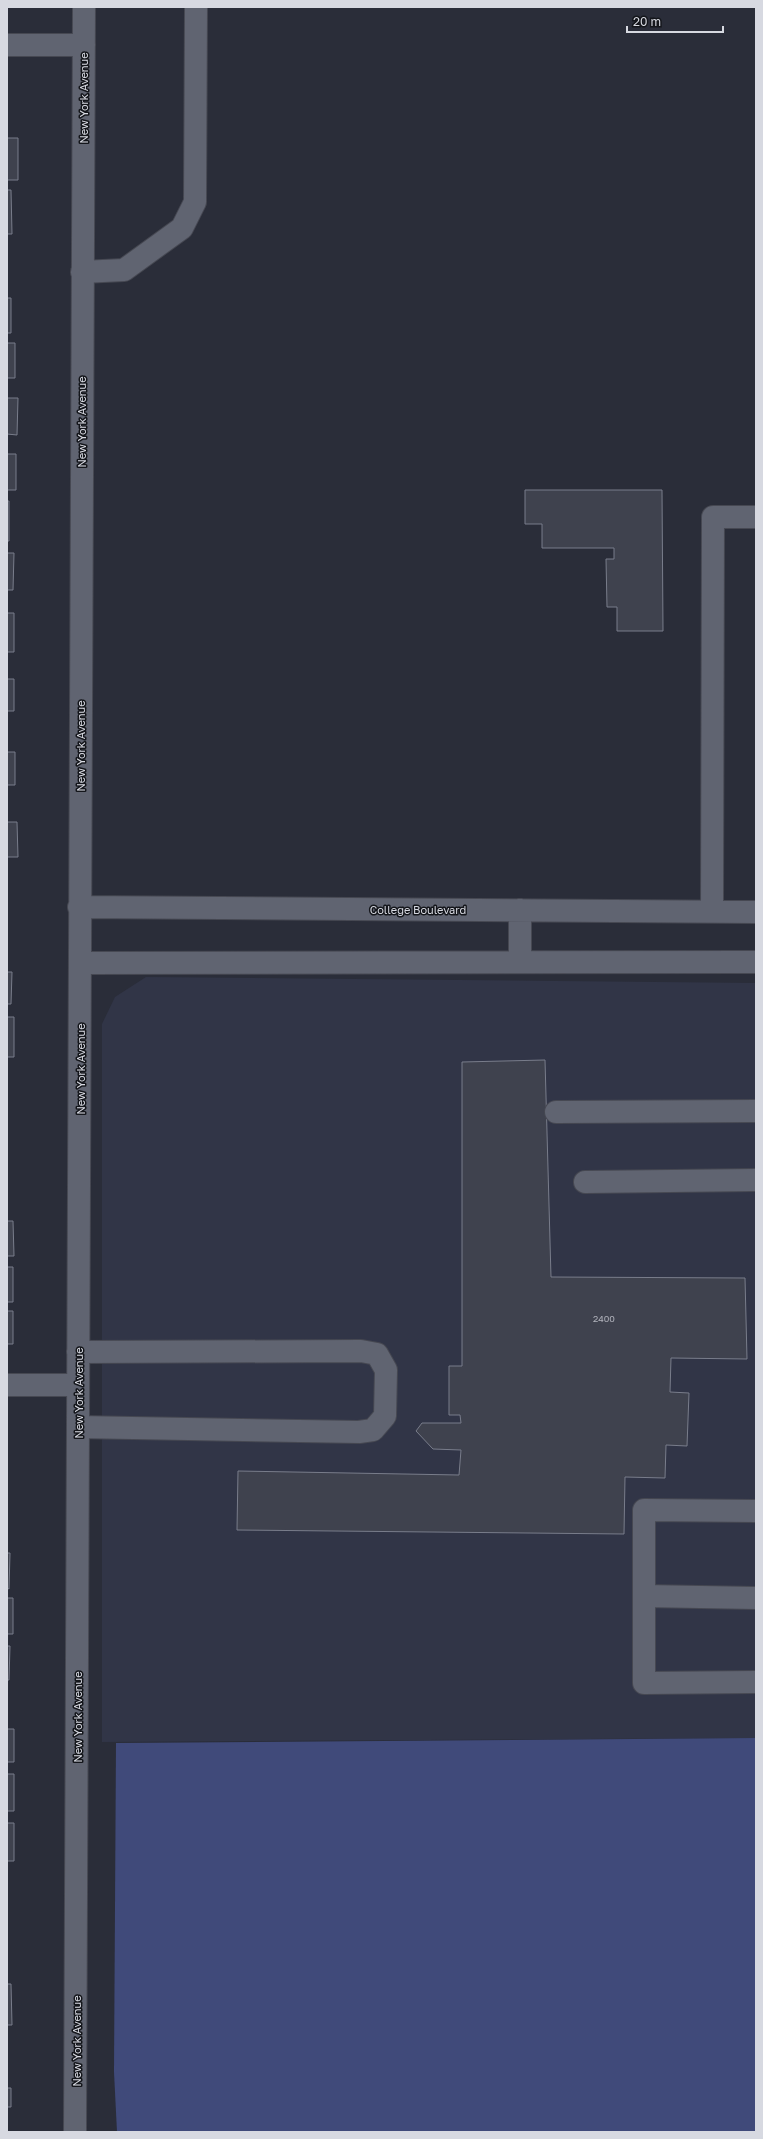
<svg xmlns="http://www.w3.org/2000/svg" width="763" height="2139" font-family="'Golos Text',sans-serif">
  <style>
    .built { fill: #313547 }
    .green { fill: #404a7a }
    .building { fill: #3f424e; stroke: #797d8b }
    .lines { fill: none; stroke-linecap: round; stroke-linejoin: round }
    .minor-casing { stroke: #464852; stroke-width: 24 }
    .minor { stroke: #606471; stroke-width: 22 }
    .labels { text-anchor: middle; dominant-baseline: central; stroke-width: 3; stroke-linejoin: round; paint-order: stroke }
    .number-label { font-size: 9px; fill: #b1b3bc }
    .street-label { font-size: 11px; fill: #d7d9e1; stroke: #14161b }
  </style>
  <rect width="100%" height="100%" fill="#2a2d39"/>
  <path class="built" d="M146,977L756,983V1738L102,1742V1024L115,997Z"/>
  <path class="green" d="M756,1738V2132H117L114,2072L116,1743Z"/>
  <path class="building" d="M7,138H18V180H7Z
    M7,190H11L12,234H7Z
    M7,298H11V333H7Z
    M7,343H15V378H7Z
    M7,398H18L17,435L7,434Z
    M7,454H16V490H7Z
    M525,490H662L663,631H617V607H607L606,559H614V548H542V524H525Z
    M7,501H9V541H7Z
    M7,553H14L13,590H7Z
    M7,613H14V652H7Z
    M7,679H14V711H7Z
    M7,752H15V785H7Z
    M7,822H17L18,857H7Z
    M7,972H12L11,1004H7Z
    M7,1017H14V1057H7Z
    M545,1060L551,1277L745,1278L747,1359L671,1358L670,1392L689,1393L687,1446L666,1445L665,1478L625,1477L624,1534L237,1530L238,1471L459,1475L461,1450L433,1449L416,1431L422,1423H461L460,1415H449V1366H462V1062Z
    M7,1221H13L14,1256H7Z
    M7,1267H13V1302H7Z
    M7,1311H13V1344H7Z
    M7,1553H10L9,1589L7,1588Z
    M7,1598H13V1634H7Z
    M7,1646H10L9,1680H7Z
    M7,1729H14V1762H7Z
    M7,1774H14V1811H7Z
    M7,1823H14V1861H7Z
    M7,1984H11L12,2025H7Z
    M7,2088H11V2107H7Z"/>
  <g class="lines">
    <g class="minor-casing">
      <path id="minor" d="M7,45H84
        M82,272L124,270L182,228L195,202L196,7
        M79,907L756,912
        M712,911L713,517H756
        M520,962V910
        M80,963L756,962
        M556,1112L756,1111
        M585,1182L756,1180
        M7,1385H78
        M78,1427L359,1432L373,1430L385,1416L386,1370L377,1354L361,1351L78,1352
        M756,1511L644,1510V1683L756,1682
        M644,1596L756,1598
        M75,2132L84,7"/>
    </g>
    <use href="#minor" class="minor"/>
  </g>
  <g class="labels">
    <g class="number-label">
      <text x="604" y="1318">2400</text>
    </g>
    <g class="street-label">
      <text transform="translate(83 98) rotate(-90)">New York Avenue</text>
      <text transform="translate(81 422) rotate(-90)">New York Avenue</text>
      <text transform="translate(80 746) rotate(-90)">New York Avenue</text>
      <text x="418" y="909">College Boulevard</text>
      <text transform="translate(80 1069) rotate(-90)">New York Avenue</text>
      <text transform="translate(78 1393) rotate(-90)">New York Avenue</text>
      <text transform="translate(77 1717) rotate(-90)">New York Avenue</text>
      <text transform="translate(76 2041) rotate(-90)">New York Avenue</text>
    </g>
  </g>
  <rect width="763" height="2139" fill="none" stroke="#d7d9e1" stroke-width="16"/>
  <path d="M627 26v6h96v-6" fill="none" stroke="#d7d9e1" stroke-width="2"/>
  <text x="633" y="26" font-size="12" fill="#d7d9e1" stroke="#14161b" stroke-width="3" paint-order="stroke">20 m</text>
</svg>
